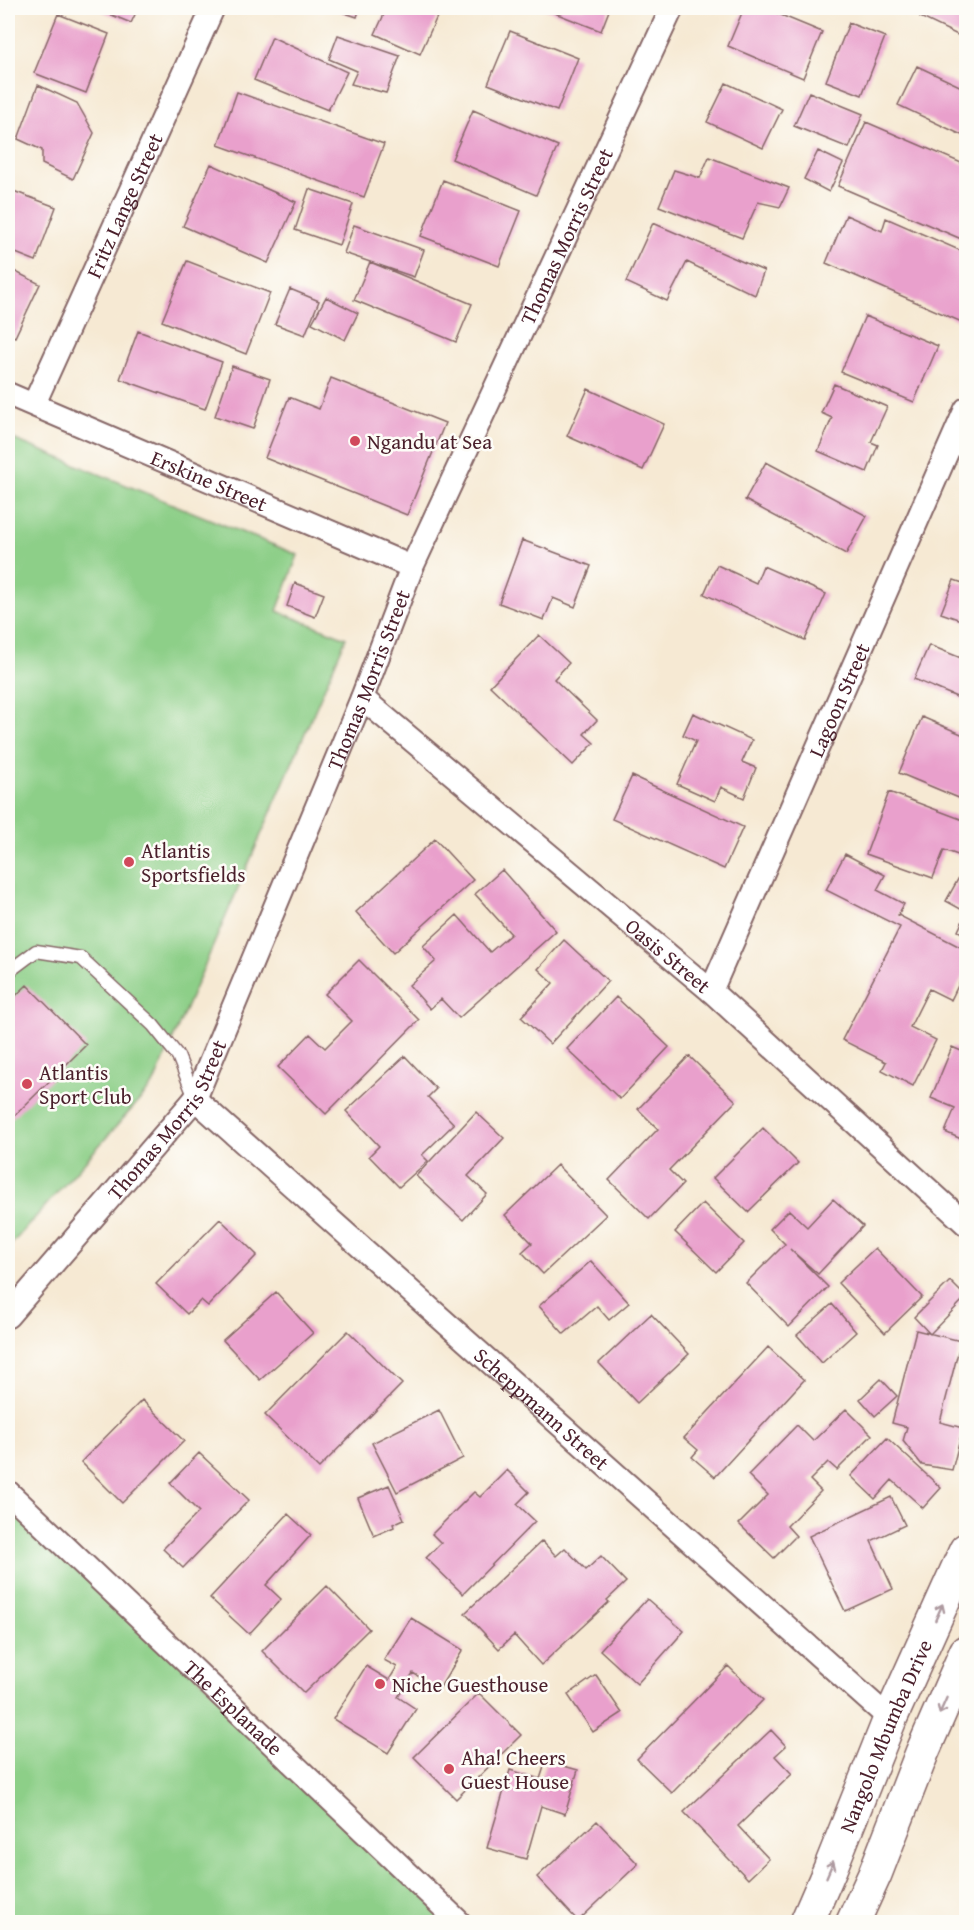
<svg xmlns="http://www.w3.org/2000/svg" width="974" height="1930" font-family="'Gentium Book Plus',serif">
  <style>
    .green { fill: #8dcf88; stroke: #6c775a; stroke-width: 1.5 }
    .building { fill: #e9a0cc }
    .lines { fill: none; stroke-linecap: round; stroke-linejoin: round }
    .lane-casing { stroke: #866666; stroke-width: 15 }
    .street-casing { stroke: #866666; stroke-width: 26 }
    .secondary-casing { stroke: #866666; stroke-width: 36 }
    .lane { stroke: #fff; stroke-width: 12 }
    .street { stroke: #fff; stroke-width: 22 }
    .secondary { stroke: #fff; stroke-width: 33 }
    .oneway { stroke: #ae9aa0 }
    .poi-dot { fill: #d1495b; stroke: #fdfcf7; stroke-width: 2 }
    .labels { text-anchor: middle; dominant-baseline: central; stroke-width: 5; stroke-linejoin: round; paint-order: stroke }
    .street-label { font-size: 21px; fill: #4a1f2b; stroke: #fdfcf7 }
    .poi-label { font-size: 21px; fill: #4a1f2b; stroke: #fdfcf7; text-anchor: start }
  </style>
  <rect width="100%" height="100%" fill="#fdfcf7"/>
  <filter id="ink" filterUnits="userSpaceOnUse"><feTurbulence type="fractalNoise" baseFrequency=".0167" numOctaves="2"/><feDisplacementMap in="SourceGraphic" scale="12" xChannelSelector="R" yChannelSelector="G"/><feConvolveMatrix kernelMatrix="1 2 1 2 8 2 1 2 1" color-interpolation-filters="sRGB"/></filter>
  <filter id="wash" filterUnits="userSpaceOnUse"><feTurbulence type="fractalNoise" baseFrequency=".008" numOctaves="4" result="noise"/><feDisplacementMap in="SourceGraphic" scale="24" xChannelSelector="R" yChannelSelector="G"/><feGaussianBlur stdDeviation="1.35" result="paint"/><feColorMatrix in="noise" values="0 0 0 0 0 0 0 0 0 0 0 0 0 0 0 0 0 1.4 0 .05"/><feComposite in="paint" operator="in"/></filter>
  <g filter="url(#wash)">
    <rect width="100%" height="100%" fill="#f6e9d3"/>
    <path class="green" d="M8,437L298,555L277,611L346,638L153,1085L8,1248Z
      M8,1498L458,1922H8Z"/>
    <g id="blocks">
      <path class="building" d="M95,8H138L131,23Z
        M330,8H360L357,17Z
        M387,8H441L420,54L375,34Z
        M542,8H610L601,31Z
        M744,8H764L822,32L803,78L728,46Z
        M884,8H898L895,13Z
        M924,8H966V39L920,17Z
        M58,14L109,34L86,93L34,73Z
        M849,23L885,37L862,95L826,81Z
        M510,31L578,58L557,111L488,84Z
        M338,35L400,56L386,93L351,84L357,71L329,59Z
        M272,37L347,72L328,110L254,80Z
        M917,66L966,89V137L898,105Z
        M726,83L782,109L763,148L707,122Z
        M38,85L77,103L94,133L73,179L42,164V150L18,139Z
        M237,92L384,144L364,197L218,145Z
        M809,92L863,114L849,148L794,126Z
        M473,110L558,146L536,195L452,159Z
        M866,122L966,165V241L838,186Z
        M818,151L843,163L829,192L804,179Z
        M709,157L789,188L780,207L758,202L742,238L659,206L674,170L700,178Z
        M211,164L296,202L268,263L183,226Z
        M443,180L521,211L499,266L421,236Z
        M8,189L56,207L36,261L8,250Z
        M309,189L353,204L339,245L295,230Z
        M846,215L882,231L886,218L966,253V276L963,284L966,286V317L964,323L826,263Z
        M653,223L764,271L755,295L687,262L667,301L626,282Z
        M354,225L424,250L414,277L344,253Z
        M187,261L270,293L246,354L162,321Z
        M370,262L472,304L456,342L354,300Z
        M8,268L40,284L15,337L8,334Z
        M290,289L319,301L305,335L275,324Z
        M326,297L358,313L345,340L312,323Z
        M865,316L938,346L914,402L841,372Z
        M138,331L222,362L205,409L120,379Z
        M232,366L270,379L253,429L215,416Z
        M331,378L445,423L407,515L265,458L289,397L319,409Z
        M834,384L887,407L871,442L878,445L867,472L818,451L832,418L821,413Z
        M588,389L664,424L643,470L567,436Z
        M766,462L867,516L846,554L745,500Z
        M522,540L591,566L575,607L553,598L544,620L499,603Z
        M717,565L756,583L763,566L826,594L805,640L704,594Z
        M954,580L966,584V622L941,613Z
        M295,583L324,594L315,617L287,606Z
        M539,635L569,663L554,679L597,720L584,734L594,743L573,765L490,686Z
        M929,645L966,660V701L914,679Z
        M693,713L752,740L742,762L756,768L744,798L721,787L715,801L677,784L696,741L683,735Z
        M922,717L966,736V801L899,773Z
        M632,776L743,827L724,869L612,819Z
        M889,792L966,821V858L944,850L933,878L866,854Z
        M435,839L473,880L393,953L356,912Z
        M845,854L885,875L877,890L904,904L898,915L966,950V969L951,1000L929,989L910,1027L936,1040L913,1086L882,1070L886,1062L842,1040L900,927L826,890Z
        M966,865V912L946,901Z
        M502,870L556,931L459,1018L441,999L430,1009L409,985L436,961L423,946L457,915L490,952L511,934L475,894Z
        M966,914V935L958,931Z
        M564,940L608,981L550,1044L521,1017L553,983L538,969Z
        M359,960L419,1020L326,1114L278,1067L310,1034L325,1048L352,1021L325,994Z
        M27,985L86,1045L8,1122V1003Z
        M616,997L669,1047L620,1099L567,1049Z
        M952,1047L966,1053V1141L945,1132L955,1108L931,1098Z
        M405,1056L436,1089L428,1097L454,1124L422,1155L428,1161L399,1187L369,1156L379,1146L346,1111Z
        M689,1056L736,1101L669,1170L683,1184L649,1219L609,1180L658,1129L638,1109Z
        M476,1112L504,1138L468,1176L487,1194L463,1220L416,1176Z
        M763,1128L798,1163L748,1212L713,1178Z
        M557,1165L606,1215L543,1274L522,1252L532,1243L505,1215Z
        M833,1199L863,1226L818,1274L790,1249L828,1287L789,1327L746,1283L785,1244L770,1229L789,1210L807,1227Z
        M703,1203L744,1243L716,1272L675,1232Z
        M220,1219L257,1255L208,1306L201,1300L187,1314L156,1284Z
        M875,1248L922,1297L885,1333L838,1283Z
        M591,1261L629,1303L609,1320L597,1306L564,1334L539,1306Z
        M950,1281L966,1297L930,1334L914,1317Z
        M276,1292L313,1333L260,1380L223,1340Z
        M832,1304L856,1332L822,1363L797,1335Z
        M651,1314L689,1354L637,1403L599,1363Z
        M916,1330L961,1341L940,1422L963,1428L952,1470L922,1465L903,1441L907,1427L892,1423Z
        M348,1331L402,1384L319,1468L265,1415Z
        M768,1347L804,1380L715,1477L692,1457L698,1450L684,1438Z
        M881,1379L897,1396L875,1416L860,1399Z
        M142,1400L184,1441L122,1503L81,1462Z
        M846,1409L872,1435L837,1470L828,1462L810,1480L821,1491L787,1526L796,1536L774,1558L739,1524L768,1495L748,1475L797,1425L813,1441Z
        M439,1410L463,1458L397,1492L372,1443Z
        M887,1438L941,1488L923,1508L892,1480L875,1499L851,1476Z
        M199,1453L249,1500L183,1568L163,1549L199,1512L170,1483Z
        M507,1470L529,1492L517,1504L535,1521L463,1594L426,1558L441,1543L432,1534L474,1492L480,1497Z
        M389,1485L404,1519L393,1524L394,1527L374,1536L358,1498Z
        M891,1497L905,1525L871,1541L893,1589L845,1611L809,1536Z
        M288,1514L311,1535L266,1585L281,1599L249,1634L210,1598Z
        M542,1541L556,1556L565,1548L586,1570L601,1556L626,1582L607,1600L609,1602L541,1665L514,1635L499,1649L465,1613Z
        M327,1586L369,1629L304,1693L262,1651Z
        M647,1599L684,1631L637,1684L600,1650Z
        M411,1618L463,1650L439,1689L413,1673L398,1697L416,1709L388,1753L333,1719L366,1666L389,1680L397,1667L384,1660Z
        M728,1666L763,1700L672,1793L637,1759Z
        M596,1675L622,1713L593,1732L568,1695Z
        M479,1693L521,1735L456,1799L414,1757Z
        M771,1730L786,1746L775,1756L792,1774L738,1826L769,1859L748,1879L684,1812Z
        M546,1761L578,1770L565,1814L541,1806L526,1859L487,1848L510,1770L540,1779Z
        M597,1821L638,1864L578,1921L537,1877Z"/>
    </g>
  </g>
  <g filter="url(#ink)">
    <use href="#blocks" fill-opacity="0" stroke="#866666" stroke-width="1.5"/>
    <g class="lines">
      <g class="lane-casing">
        <path id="lane" d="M8,972L36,951L81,958L153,1025L178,1056L195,1098"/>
      </g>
      <g class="street-casing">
        <g id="street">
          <path id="s1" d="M8,394L412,567"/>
          <path id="s2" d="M34,404L213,8"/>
          <path id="s3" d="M362,698L711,991L966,1224"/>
          <path id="s4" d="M711,991L966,409"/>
          <path id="s5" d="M195,1099L890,1719"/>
          <path id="s6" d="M8,1316L195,1099L362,698L412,567L672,8"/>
          <path id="s7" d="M8,1492L459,1922"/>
        </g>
      </g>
      <g class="secondary-casing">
        <g id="secondary">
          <path id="s8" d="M807,1922L830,1869L890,1719L966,1550"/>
          <path d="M853,1922L875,1874L922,1753L966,1652"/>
        </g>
      </g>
      <use href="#lane" class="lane"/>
      <use href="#street" class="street"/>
      <use href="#secondary" class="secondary"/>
    </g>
    <defs><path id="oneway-shaft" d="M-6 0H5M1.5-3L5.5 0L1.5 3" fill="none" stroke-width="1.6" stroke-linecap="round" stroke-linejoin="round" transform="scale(1.5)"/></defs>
    <g class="oneway">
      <use href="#oneway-shaft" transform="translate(939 1612) rotate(-66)"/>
      <use href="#oneway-shaft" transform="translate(943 1706) rotate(114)"/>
      <use href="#oneway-shaft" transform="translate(830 1869) rotate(-67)"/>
    </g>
  </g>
  <g class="poi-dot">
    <circle cx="355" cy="441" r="6"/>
    <circle cx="129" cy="862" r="6"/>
    <circle cx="27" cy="1084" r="6"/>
    <circle cx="380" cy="1684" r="6"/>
    <circle cx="449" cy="1769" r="6"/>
  </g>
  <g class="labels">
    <g class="street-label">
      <text stroke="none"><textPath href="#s2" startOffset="218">Fritz Lange Street</textPath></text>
      <text stroke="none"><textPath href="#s6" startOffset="1226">Thomas Morris Street</textPath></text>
      <text stroke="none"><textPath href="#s1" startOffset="219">Erskine Street</textPath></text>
      <text stroke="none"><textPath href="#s6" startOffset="740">Thomas Morris Street</textPath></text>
      <text stroke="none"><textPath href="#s4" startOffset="318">Lagoon Street</textPath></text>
      <text stroke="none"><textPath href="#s3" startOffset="400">Oasis Street</textPath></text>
      <text stroke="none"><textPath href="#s6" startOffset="254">Thomas Morris Street</textPath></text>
      <text stroke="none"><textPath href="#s5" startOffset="465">Scheppmann Street</textPath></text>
      <text stroke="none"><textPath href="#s7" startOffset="312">The Esplanade</textPath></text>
      <text stroke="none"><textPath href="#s8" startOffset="202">Nangolo Mbumba Drive</textPath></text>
    </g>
    <g class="poi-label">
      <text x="367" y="441">Ngandu at Sea</text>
      <text x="141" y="850">Atlantis<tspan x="141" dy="24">Sportsfields</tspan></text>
      <text x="39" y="1072">Atlantis<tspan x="39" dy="24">Sport Club</tspan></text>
      <text x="392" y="1684">Niche Guesthouse</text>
      <text x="461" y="1757">Aha! Cheers<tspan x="461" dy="24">Guest House</tspan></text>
    </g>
  </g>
  <rect width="974" height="1930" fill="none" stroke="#fdfcf7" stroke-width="30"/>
</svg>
